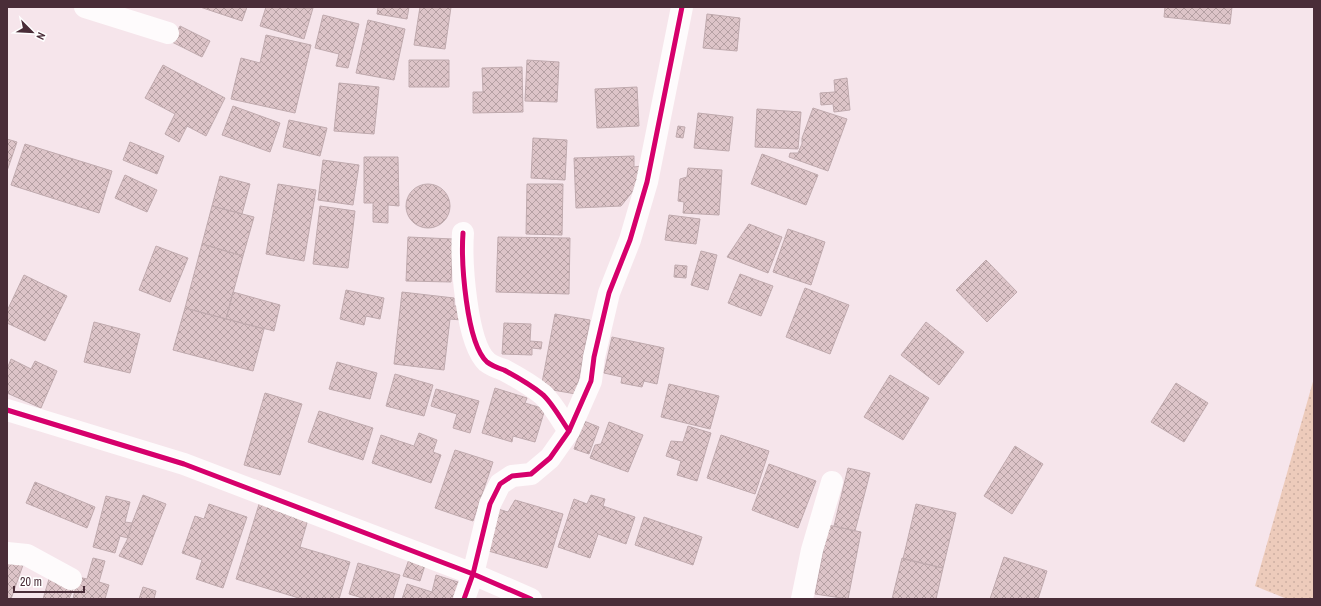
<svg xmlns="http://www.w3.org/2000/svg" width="1321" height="606" font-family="'Archivo Narrow',sans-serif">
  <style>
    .grass { fill: url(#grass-dots) }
    .building { fill: url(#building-cross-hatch); stroke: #c0aaae }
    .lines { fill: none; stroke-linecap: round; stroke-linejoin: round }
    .minor { stroke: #fefbfc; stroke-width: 22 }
    .cycleway-casing { stroke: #fff; stroke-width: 8 }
    .cycleway { stroke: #d6006c; stroke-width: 5 }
  </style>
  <defs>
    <pattern id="grass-dots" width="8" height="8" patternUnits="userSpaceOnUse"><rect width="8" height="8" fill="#edcbbb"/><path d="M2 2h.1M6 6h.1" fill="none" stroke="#cdafa2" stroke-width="1.8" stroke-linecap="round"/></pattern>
    <pattern id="building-cross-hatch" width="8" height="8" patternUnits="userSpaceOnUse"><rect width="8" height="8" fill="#ddc4c8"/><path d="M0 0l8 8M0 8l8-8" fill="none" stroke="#b5a0a3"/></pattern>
  </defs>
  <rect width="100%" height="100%" fill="#f6e5eb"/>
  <path class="grass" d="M1314,378V599H1287L1255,586Z"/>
  <path class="building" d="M200,7H247L242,21Z
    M266,7L313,8L304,39L260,26Z
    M378,7H409L407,19L377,14Z
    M420,7H451L445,49L414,45Z
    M1165,7H1232L1230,24L1164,17Z
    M707,14L740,18L737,51L703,48Z
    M323,15L359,24L348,68L336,66L339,54L315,48Z
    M368,20L405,29L394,80L356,73Z
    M180,26L210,41L202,57L172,42Z
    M266,35L311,45L295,113L231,99L241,58L260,63Z
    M409,60H449V87H409Z
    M527,60L559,62L557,102L525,101Z
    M163,65L225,98L206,136L187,126L179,142L165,134L175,114L145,98Z
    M522,67L523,112L473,113V92H483L482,68Z
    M847,78L850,110L834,112L833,104L821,105L820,93L835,92L834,80Z
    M339,83L379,87L374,134L334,131Z
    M637,87L639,126L597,128L595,89Z
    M233,106L280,123L270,152L222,135Z
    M813,108L847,119L828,171L789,157L790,153H798L802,144V138Z
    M757,109L801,112L798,149L755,147Z
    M698,113L733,117L729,151L694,148Z
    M289,120L327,128L320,156L283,147Z
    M678,126L685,127L683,138L676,137Z
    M533,138L567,140L565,180L531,178Z
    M7,139L17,142L7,171Z
    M130,142L164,156L157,174L123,160Z
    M25,144L112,171L99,213L11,185Z
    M762,154L818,175L806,205L751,184Z
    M634,156V167L641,166V181L621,206L576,208L574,158Z
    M364,157H398L399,206L388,205V223L373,222V203H364Z
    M323,160L359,165L353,205L318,200Z
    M688,168L722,170L719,215L683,213L684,202L678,201L680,179L687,177Z
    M125,175L157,190L147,212L115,198Z
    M220,176L250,184L242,214L212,206Z
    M406 206a22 22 0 1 1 44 0a22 22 0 1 1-44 0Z
    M278,184L316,190L304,261L266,254Z
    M527,184H563L562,235L526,234Z
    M212,206L254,217L243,256L202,244Z
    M320,206L355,211L348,268L313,264Z
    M669,215L700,219L696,244L665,240Z
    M749,224L782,237L768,273L727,257Z
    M788,229L825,242L811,285L773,272Z
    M408,237L453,239L451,282L406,281Z
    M498,237L570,238L569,294L496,292Z
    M202,244L243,256L226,319L185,308Z
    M156,246L188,258L170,302L139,290Z
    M701,251L717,255L708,290L691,285Z
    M986,260L1017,292L987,322L956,290Z
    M675,265L687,266L686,278L674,277Z
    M740,274L773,286L761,316L728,303Z
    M24,275L67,296L45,341L7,323V311Z
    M805,288L849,305L830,354L786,337Z
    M346,290L384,298L380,319L366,316L364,325L340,319Z
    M233,292L280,305L274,331L226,319Z
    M402,292L454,298V306H462L461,320L450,319L444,370L394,364Z
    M185,308L264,329L253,371L173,350Z
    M555,314L590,320L576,394L541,388Z
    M94,322L140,334L130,373L84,362Z
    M926,322L964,352L939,385L901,355Z
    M504,323L531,324L530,341L542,342L541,349L532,348V355L502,354Z
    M612,337L664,348L657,384L644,381L642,387L621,383L622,377L604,373Z
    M11,359L31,369L35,361L57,371L41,408L7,393V369Z
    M337,362L377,373L370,399L329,389Z
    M395,374L433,385L424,416L386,406Z
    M890,375L929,398L903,440L864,417Z
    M1176,383L1208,403L1184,442L1151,422Z
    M669,384L719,396L710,429L661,417Z
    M495,388L527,398L525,403L545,409L535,442L513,436L512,442L482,433Z
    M436,389L479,401L470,433L453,428L457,414L431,406Z
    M265,393L302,404L280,475L244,465Z
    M319,411L373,428L363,460L308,442Z
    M584,421L599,427L589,454L574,449Z
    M609,422L643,435L628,472L590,458L595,445L601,444Z
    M688,426L711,433L697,481L677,475L681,461L666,456L671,441L683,442Z
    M419,433L437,440L433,452L441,455L431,483L372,463L381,435L414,446Z
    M721,435L769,451L755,494L707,478Z
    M1015,446L1043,464L1012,514L984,496Z
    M455,450L493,462L473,521L435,508Z
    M769,464L816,481L798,528L752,510Z
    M848,468L870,473L855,531L834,526Z
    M35,482L95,507L87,528L26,503Z
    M143,495L166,504L142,565L119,556L128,538L132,523Z
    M591,495L605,499L603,506L635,517L626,544L598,534L590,558L558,547L574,499L587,504Z
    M106,496L130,502L125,522L132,523L128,538L120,536L115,553L93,547Z
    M515,500L563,514L547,568L485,550L498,509L508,512Z
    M260,501L309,516L300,547L350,562L339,599H302L236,579Z
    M209,504L247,517L223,588L196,579L202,560L182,553L195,516L204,519Z
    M916,504L956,513L943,568L903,559Z
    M644,517L702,537L693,565L635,545Z
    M828,525L861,532L848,599L815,594Z
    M412,551L428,556L420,581L403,576Z
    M1004,557L1047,571L1038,599H990Z
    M93,558L105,561L99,582L109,585L105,599H73L78,577L87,579Z
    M902,558L943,568L936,599H892Z
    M7,559L23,565L11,599H7Z
    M358,563L400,575L393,599H366L349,594Z
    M436,575L461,583L456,599H402L407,584L432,592Z
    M49,579L74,587L69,599H43Z
    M143,587L156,591L154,599H139Z"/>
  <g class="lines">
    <path class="minor" d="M85,7L168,33
      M463,233C461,261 466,343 487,362C492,366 498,368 504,370C517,377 531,385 542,394C551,401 562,421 569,431
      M7,410L184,464L473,574L531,599
      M7,553L27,555L71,579
      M464,599L473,574L490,504L500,484L512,476L531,474L550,458L569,431L591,381L594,357L609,293L630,240L647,182L682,7
      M802,599L812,550L832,482"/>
    <g class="cycleway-casing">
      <path id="cycleway" d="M463,233C461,261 466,343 487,362C492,366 498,368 504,370C517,377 531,385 542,394C551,401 562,421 569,431
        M7,410L184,464L473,574L531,599
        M464,599L473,574L490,504L500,484L512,476L531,474L550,458L569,431L591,381L594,357L609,293L630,240L647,182L682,7"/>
    </g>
    <use href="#cycleway" class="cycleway"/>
  </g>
  <rect width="1321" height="606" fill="none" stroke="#4a2d38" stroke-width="16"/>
  <g transform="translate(32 32) rotate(114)" stroke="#ffffff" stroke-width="3" paint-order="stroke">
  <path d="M0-3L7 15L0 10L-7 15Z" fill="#4a2d38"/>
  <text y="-6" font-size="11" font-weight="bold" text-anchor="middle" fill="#4a2d38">N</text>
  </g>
  <path d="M14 586v6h70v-6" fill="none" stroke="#4a2d38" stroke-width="2"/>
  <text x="20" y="586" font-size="12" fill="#4a2d38" stroke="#ffffff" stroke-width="3" paint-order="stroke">20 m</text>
</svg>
